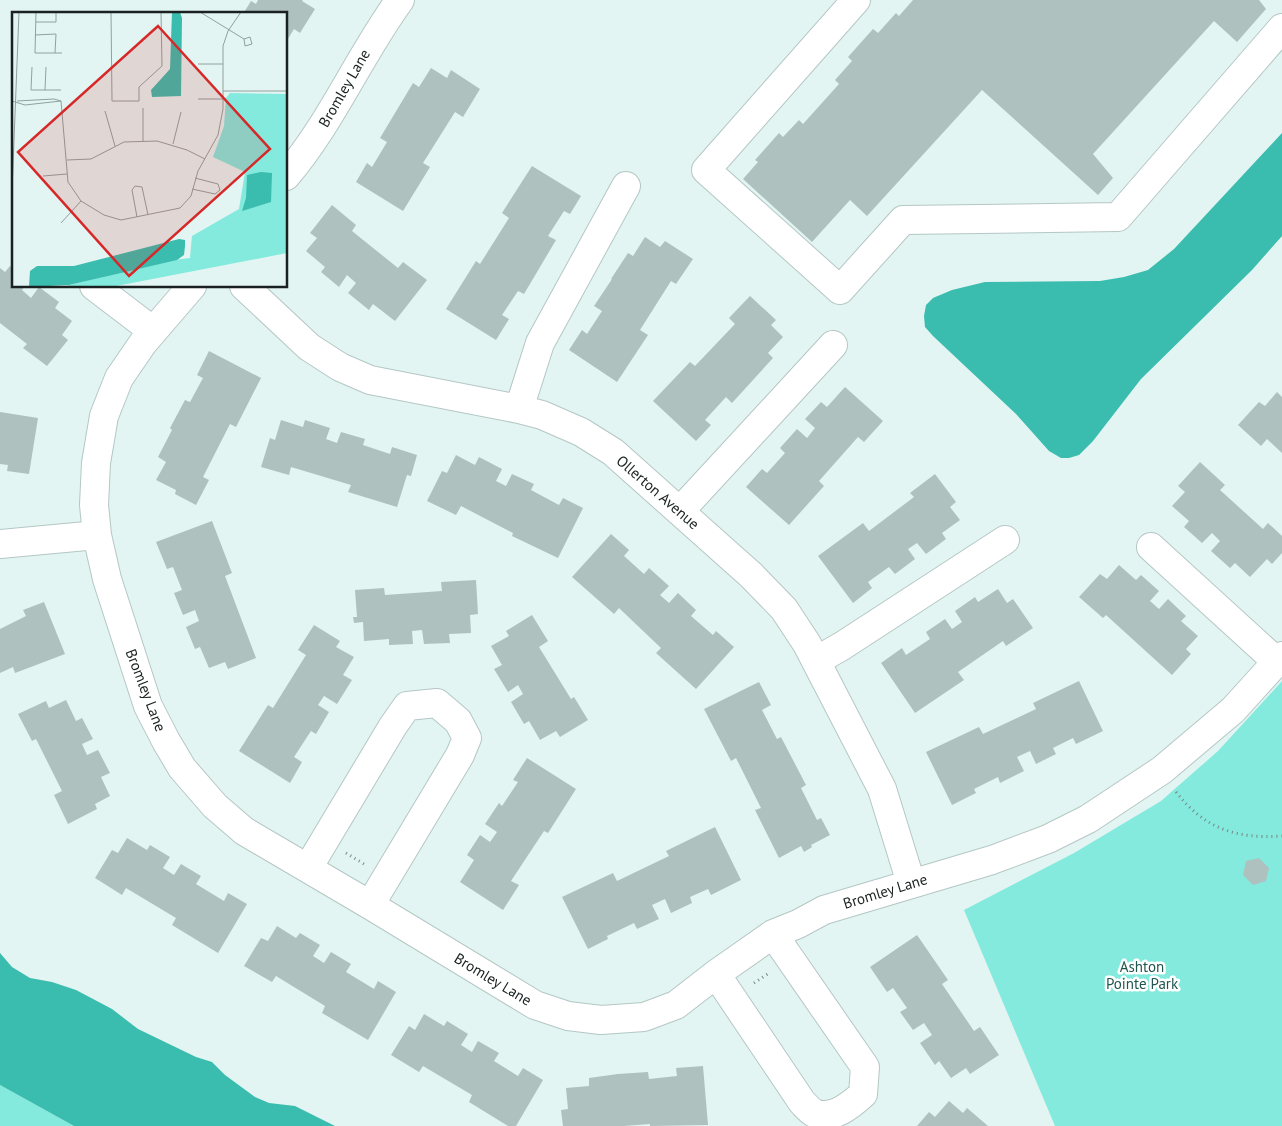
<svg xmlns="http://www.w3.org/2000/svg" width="1282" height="1126" font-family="'PT Sans',sans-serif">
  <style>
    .green { fill: #83eadd }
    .water { fill: #3abcae }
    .building { fill: #aec1be }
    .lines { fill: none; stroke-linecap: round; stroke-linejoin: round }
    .minor-casing { stroke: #b4c7c4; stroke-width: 30 }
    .path { stroke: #788583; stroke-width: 3; stroke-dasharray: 1 4; stroke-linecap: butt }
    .minor { stroke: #fff; stroke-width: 28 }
    .labels { text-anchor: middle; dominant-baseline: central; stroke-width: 5; stroke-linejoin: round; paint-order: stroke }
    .street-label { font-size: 15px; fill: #1a2120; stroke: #fff }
    .park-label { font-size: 15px; fill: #215650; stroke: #fff }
    .inset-road { fill: none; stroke: #92a09e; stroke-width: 1 }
    .view { fill: #d62828; fill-opacity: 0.15; stroke: #d62828; stroke-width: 2.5 }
    .inset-edge { fill: none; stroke: #1a2120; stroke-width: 2.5 }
  </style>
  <rect width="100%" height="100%" fill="#e2f5f2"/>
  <path class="green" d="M1282,681V1126H1055L964,910L1074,853L1161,801L1218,751Z
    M0,1085L74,1126H0Z"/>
  <path class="water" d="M1282,133V236L1252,270L1141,379L1093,441L1079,455L1069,458H1061L1049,451L1016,414L933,336L925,327L924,316L926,305L933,298L952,290L985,282L1100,281L1124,277L1148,270L1174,249Z
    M0,953L12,967L30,978L52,982L76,990L112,1009L138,1029L196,1057L212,1062L225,1075L255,1097L269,1103L295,1106L335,1126H74L0,1085Z"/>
  <path class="building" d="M258,0H303L302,1L315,9L300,33L294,29L286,42V14H243L251,1L256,4Z
    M913,0H1259L1266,9L1237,42L1214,21L1093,154L1113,178L1098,195L982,90L867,216L850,200L812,242L743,179L758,162L755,160L779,133L783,137L799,120L803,124L839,84L835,80L852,61L848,57L873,29L878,33L896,13L899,16Z
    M431,68L447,78L451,70L480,89L463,117L455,112L423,163L430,167L403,211L356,182L367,163L372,167L387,142L380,138L413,83L419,87Z
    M532,166L581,196L570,214L564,211L548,236L556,240L524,294L518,291L502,315L509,319L496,340L446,309L476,261L480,264L509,218L502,213Z
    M332,205L356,225L352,231L398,268L403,262L427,280L395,321L373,304L369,310L348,293L356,283L347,275L339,287L321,272L325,267L306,251L317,238L310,233Z
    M645,237L660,247L665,241L693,259L676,284L671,281L640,330L648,335L617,382L569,350L582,330L587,334L602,311L594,306L612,279H611L628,253L633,256Z
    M10,266L14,269V286H25L22,290L31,298L39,287L59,302L55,308L72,321L62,335L68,340L47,366L23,348L27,344L0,323V268L5,272Z
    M750,296L776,320L771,325L783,337L768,353L773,358L732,403L726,397L705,420L711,425L696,441L653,401L690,362L695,366L735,324L729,318Z
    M209,351L261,378L236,427L230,424L203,477L209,480L196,505L175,494L176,490L156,480L166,462L158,457L172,430L170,428L185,400L190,402L203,378L197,375Z
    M845,387L883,421L864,442L858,437L819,481L824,486L789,525L746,487L762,469L767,473L785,453L780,448L797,429L807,438L815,428L805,419L821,402L827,407Z
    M1277,392L1282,397V453L1267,439L1261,446L1238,425L1259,402L1265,406Z
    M0,412L38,418L29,474L7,471L8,465L0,464Z
    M281,420L303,427L305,420L330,428L326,439L337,443L341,432L365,439L363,445L390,454L392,447L417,455L411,476L407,475L397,507L348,492L351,485L291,467L289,475L261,467L270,438L275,440Z
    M456,455L475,465L479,457L502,469L496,481L506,486L512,474L534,484L531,490L559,505L563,498L583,508L558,558L512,536L513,533L461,506L456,515L427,501L442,471L447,473Z
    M1200,462L1225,485L1220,490L1263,529L1268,523L1282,536V553L1272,564L1267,559L1250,577L1235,563L1230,568L1211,551L1220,541L1212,533L1202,543L1184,527L1189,521L1172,506L1185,492L1178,486Z
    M935,474L956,502L950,507L960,520L942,533L946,539L926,554L917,543L908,549L915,559L895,574L889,567L868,582L872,588L853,603L818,556L863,523L869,531L914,497L910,493Z
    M212,521L232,573L225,576L256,658L228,669L225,662L209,668L200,647L195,649L186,627L199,621L195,610L183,615L174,593L182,590L173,567L167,569L156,542Z
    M611,534L629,550L624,556L644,574L649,568L669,586L660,595L669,603L678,593L696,610L691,616L713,635L716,631L734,647L696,689L656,653L661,648L619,608L614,614L572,577Z
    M1119,565L1136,580L1141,575L1159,591L1150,601L1159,609L1168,599L1186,616L1181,621L1198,636L1186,649L1191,654L1172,675L1106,615L1103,618L1079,597L1100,574L1107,579Z
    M476,580L478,614L470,615L471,633L449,634L450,643L424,644L422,630L412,631L413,644L389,645V639L364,641L363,622L354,623L353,617H357L355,590L384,588L385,595L442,591L441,582Z
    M998,589L1007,603L1013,599L1033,628L1006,646L1003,641L958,672L964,680L915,713L881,663L902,648L906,655L930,639L926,632L945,619L952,629L962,622L955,611L975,597L978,602Z
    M44,602L65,654L15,673L13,667L0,673V629L26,616L23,610Z
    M532,615L548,641L539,647L571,699L574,697L588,720L560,737L556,731L540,740L529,721L524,724L511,702L523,694L518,685L508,692L494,669L502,665L491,646L509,636L506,631Z
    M314,625L340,641L336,647L354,657L343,675L352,680L337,704L324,696L318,705L329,712L316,734L311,731L294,757L302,762L290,783L239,751L268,705L273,708L306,655L298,650Z
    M1079,681L1103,731L1076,744L1073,738L1053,748L1056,754L1036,764L1030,751L1017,757L1024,771L1000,783L998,777L974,789L976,793L952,805L926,752L979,727L983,734L1036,709L1033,703Z
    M759,682L771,705L762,710L777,739L781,737L806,785L801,788L817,820L821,818L830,835L811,845L812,847L804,852L801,846L779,858L755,810L761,808L736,758L731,761L704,709Z
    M66,700L76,721L82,718L93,739L82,744L87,755L98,750L110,773L101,777L110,796L95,804L97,809L68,824L54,795L62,791L36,739L32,741L18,714L46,701L49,708Z
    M527,758L576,789L548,833L544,831L511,881L519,885L503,910L460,882L474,860L467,855L480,835L490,842L497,832L485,824L499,803L502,806L518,782L513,780Z
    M715,827L741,880L711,895L708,889L690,897L692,903L671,913L665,899L652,905L659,919L637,929L634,923L607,936L608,939L588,949L562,897L613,873L617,881L669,856L666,851Z
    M127,838L147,850L150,845L170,857L163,868L174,875L181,864L201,876L196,884L224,901L228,893L247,904L218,953L172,925L176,918L126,888L122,895L95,878L112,850L118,853Z
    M1259,858L1269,868L1266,881L1253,885L1243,875L1246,861Z
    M277,926L296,938L300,933L320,945L313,956L324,963L331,952L351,964L346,972L374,989L378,981L396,992L368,1040L322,1013L325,1006L276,976L272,982L244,966L261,938L268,941Z
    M917,935L948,980L942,984L974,1031L980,1027L999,1055L970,1074L966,1068L951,1078L939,1061L935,1065L920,1043L932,1035L924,1023L913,1030L900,1012L907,1008L893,988L887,992L870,967Z
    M424,1014L444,1026L447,1021L468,1034L461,1045L472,1052L478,1041L499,1053L494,1061L518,1076L523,1068L543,1080L516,1126H508L469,1102L472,1095L423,1066L419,1072L391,1055L409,1026L415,1030Z
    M703,1066L708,1125L650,1126V1124L624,1126H563L561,1110L568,1109L566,1088L589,1086V1078L618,1074L648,1072L649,1079L677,1076L676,1068Z
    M949,1101L963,1113L967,1108L988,1126H917L929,1112L935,1117Z"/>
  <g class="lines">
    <g class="minor-casing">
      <path id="minor" d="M856,0L706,170L840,290L903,220L1118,217L1282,28
        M286,176C332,122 359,56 400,0
        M94,286L153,331
        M192,286L143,343L119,378L104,416L96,463L94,505L97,535L107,579L148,706L166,741L182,768L215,806L244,831L370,905L535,1005L568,1016L601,1020L644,1017L676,1005L716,974L773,934L798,924L824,910L992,860L1048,839L1088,819L1162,770L1233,710L1282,656
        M244,286L309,347L340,367L370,380L519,409L542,415L581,432L613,452L751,575L784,609L807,644L882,789L911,883
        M519,409L540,343L626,186
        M680,511L833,345
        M0,544L97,535
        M1151,547L1277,662
        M816,661L842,646L1005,540
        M308,868L393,726L407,706L437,703L458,721L467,738L460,755L370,905
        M716,974L802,1102C805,1105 810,1111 814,1113C832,1121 851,1105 863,1094L865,1067L773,934"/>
    </g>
    <path class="path" d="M1176,792C1205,829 1236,839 1282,836
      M346,853L364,864
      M754,983L769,973"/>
    <use href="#minor" class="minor"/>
  </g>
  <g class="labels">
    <g class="street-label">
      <text transform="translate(344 88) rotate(-60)">Bromley Lane</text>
      <text transform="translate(658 492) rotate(41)">Ollerton Avenue</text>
      <text transform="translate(146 690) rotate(69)">Bromley Lane</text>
      <text transform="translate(885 891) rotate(-17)">Bromley Lane</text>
      <text transform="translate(493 979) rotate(31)">Bromley Lane</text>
    </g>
    <g class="park-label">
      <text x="1142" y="966">Ashton<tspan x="1142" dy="17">Pointe Park</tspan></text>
    </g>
  </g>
  <g transform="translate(12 12)">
    <rect width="275" height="275" fill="#e2f5f2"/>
    <path d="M218,81L275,82V241L99,275H50L153,249L178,246L180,224L227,197L233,160L201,145L212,114L214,86Z" fill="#83eadd"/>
    <path d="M160,0H168L170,6L169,84L140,85L139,78L158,57ZM249,160L260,161L259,190L230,199L234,186L235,163ZM167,227L173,228V234L172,243L165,248L57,273L17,275L18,259L25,254H62Z" fill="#3abcae"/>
    <path class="inset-road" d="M24,0L23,41H50M99,0L100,89H127V75L150,54L149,0M188,0L232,27L233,34L240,32L238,25L232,27M24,10H44V0M23,23L44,22L43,41M186,52H211M20,55L19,78H49M33,78L34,55M211,79H275M186,87H211M0,89L13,93L49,89M5,89L42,87L49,89M49,89L56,170L69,189L92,203L109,208L168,196L179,184L186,159L206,123L211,97V34L216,19L229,0M93,99L103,134M131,129V96M161,132L169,100M55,148L79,147L112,130L145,129L175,138L193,147M31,164L55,162M180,177L203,182L208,178L206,172L183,166M0,180L7,0M125,205L120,178L123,174L130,175L136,203M49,211L69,189"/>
    <path class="view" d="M146,14L258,137L117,264L6,140Z"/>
    <rect width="275" height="275" class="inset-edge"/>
  </g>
</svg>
